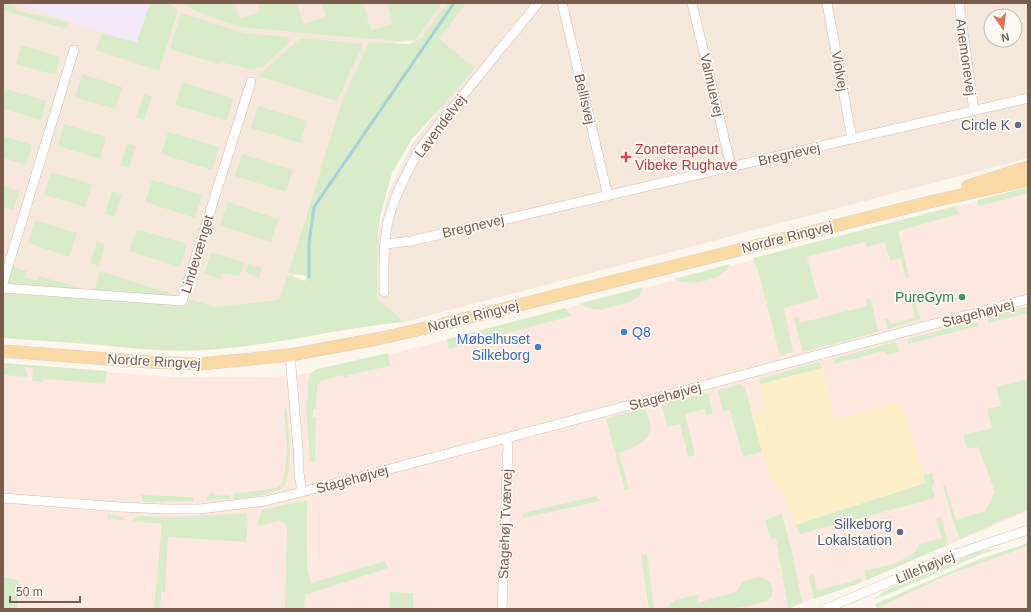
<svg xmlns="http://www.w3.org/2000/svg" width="1031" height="612" font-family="Arial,sans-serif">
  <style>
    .residential { fill: #f5e8da; fill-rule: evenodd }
    .commercial { fill: #fde8e0 }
    .education { fill: #f3e8fa }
    .green { fill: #d8ecc9 }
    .sand { fill: #fcefc7 }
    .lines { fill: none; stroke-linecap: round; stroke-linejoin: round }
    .stream { stroke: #a5d3da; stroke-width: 3 }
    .minor-casing { stroke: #d1beb0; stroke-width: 10 }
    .major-casing { stroke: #dad1cd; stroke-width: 13 }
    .minor { stroke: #fff; stroke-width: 9 }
    .major { stroke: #fbd9a5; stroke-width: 12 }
    .service-dot { fill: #5c6f8a; stroke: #fffaf3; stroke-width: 1.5 }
    .health-dot { fill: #e0444e; stroke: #fffaf3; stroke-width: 1.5 }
    .leisure-dot { fill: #2e9e5b; stroke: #fffaf3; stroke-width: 1.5 }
    .shop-dot { fill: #3f7fe0; stroke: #fffaf3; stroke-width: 1.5 }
    .labels { text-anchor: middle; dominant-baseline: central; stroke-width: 3.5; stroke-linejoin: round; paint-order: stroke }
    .street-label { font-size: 14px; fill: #7a5c4d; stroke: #fffaf3 }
    .service-label { font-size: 14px; fill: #4e5e75; stroke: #fffaf3; text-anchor: end }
    .health-label { font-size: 14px; fill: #be3a42; stroke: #fffaf3; text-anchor: start }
    .leisure-label { font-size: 14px; fill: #27864d; stroke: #fffaf3; text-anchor: end }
    .shop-label { font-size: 14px; fill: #366cbe; stroke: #fffaf3; text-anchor: start }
  </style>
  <rect width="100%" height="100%" fill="#fdf6ec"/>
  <path class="residential" d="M3,3H1028V158L405,322L377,299L378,235L389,192L413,142L475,68L438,39L370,45L335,132L285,306L196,316L3,303ZM991,16H1015V40H991Z"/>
  <path class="commercial" d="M1028,188V511L850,587L815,598L789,609H3V364L173,377H272L327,371Z
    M1028,547V609H874L989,558Z"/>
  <path class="education" d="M21,3H150L137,43L20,5Z"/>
  <path class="green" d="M3,3L16,6V10L69,23L66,29L3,10Z
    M150,3H168L178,10L159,71L96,50L102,34L137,42Z
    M182,3H235L238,16L242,18L260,12L258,3H297L303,24L326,17L322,3H363L371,30L393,24L387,3H442L419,35L414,40L398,41L302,33L240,27L198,12Z
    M447,3H466L439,39L475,68L442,107L412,139L392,173L380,218L378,235L377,299L405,322C338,328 273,346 206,350C171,352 135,349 100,345C68,343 35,340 3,338V292L184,306H187L189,299L215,307L279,300L288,275L305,281L306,276L289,273L341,104L369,42L409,44L422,38Z
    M181,13L243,33L288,37L290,42L261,68L258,67L251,70C241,65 232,67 221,61L219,64L170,49Z
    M301,38L363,44L337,101L258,76Z
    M21,45L60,57L55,75L16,64Z
    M82,74L122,87L115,109L75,97Z
    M182,82L233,98L227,120L175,105Z
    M6,89L46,101L41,120L3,109V99Z
    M144,94L152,97L144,120L136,117Z
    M258,106L307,121L300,143L251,128Z
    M64,124L106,137L100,159L58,146Z
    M168,132L219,147L212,170L161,154Z
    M3,136L32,145L26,165L3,158Z
    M127,143L136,146L129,168L121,165Z
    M242,154L293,170L286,192L235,176Z
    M51,172L92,184L85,207L44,195Z
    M152,180L202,195L195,218L145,202Z
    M3,186L19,191L13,210L3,207Z
    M1028,187V193L979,206L977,200Z
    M112,191L122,194L114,217L105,214Z
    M228,202L278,219L271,242L220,225Z
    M955,206L959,214L898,231L909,277L905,278L901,258L890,261L885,242L867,247L865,242L807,257L818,298L784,308L793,352L782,355L779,352L759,274L753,258Z
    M35,220L77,233L69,257L28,243Z
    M137,229L187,244L180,267L129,251Z
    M97,241L105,244L99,266L90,263Z
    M212,252L244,263L239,276L222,273L219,279L204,273Z
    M249,263L262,268L259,278L255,277L253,275L247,273L245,271Z
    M730,264C722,281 690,287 674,279Z
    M13,267L27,271L25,278L36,281L39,276L84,289L12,284L9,283L8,281Z
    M100,271L175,295L173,297L94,291Z
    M644,287C640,303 618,305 604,308L603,310L592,309L578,304Z
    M909,292H913L920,319L888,329L885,319H889L890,324L915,318Z
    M869,298L871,299L878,332L803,352L794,319L797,316L799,318L800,323L867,306L866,300Z
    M1028,306V313L988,323V320L990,316Z
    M565,308L571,316L449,349L447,339Z
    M971,322L976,323L978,326L908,344V339Z
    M894,342L898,345L899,352L886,355L885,351L833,364L836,358Z
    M388,353L390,366L348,375V377L344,378L343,375L319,381L320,384L317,385L316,409H313V417H316L315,462H310L306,403C312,390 302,377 317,369Z
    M818,362L820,363L822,368L760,384L759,380L763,378Z
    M3,363L107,371L105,384L44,379L42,382L32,381L33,368L24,367L28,377L3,375Z
    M1028,379V510L1002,520L960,539L953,521L943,485H945L956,520L985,511L995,492L978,447L967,449L963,435L992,428L987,409L1001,406L996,387Z
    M740,384L745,387L762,452L743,457L730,410L723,411L718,391L719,390Z
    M704,393L708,394L713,414L706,415L704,409L685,414L695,455L688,457L680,424L667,427L662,406L663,404Z
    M286,406C288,422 295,478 282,488C271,496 247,497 234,499L233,494L276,488L282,483L285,470L287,446L284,411Z
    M642,409L646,411C648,416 650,422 650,426C651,444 632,448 619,453L629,489L625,490L606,419Z
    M932,473L934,482L932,488L935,498L800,534L795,525L925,483L923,475Z
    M212,492L215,496L229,495L230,499L207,500V497Z
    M141,495L193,497L194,501L143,502Z
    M596,496L600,501L523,518L522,516L523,513Z
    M307,500V567L311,583L385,561L388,568L305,595L304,609H285L287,526L281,521L257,526L262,510Z
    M245,513L248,522L246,542L168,537L165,592H161L160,608H154L162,524L133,521L137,516L175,517Z
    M108,514C114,515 121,514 125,520L107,519Z
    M782,514L792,552L802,602L789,609H788L776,538L770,539L765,520Z
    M941,517L946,537L947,545L867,580L864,571L894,564L914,553L919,544L942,538L936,518Z
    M1028,543V546L951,574L877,608L875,604L977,560Z
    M998,548L980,555L874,600L884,591L928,572L977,552Z
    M647,554L654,609H649L641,555Z
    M813,573L817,590L843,584L861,578L862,582L814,599L809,578Z
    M3,577L19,580L17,609H3Z
    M757,577C770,577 775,587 771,598C751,612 694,609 667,609L669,604L676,600L699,594L697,603L736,592L743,582Z
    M390,592L413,593V609H389Z"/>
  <path class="sand" d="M822,368L835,420L898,403L903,407L925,483L795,525L788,503L770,476L762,452L752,415L766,411L760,384Z"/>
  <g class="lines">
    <path class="stream" d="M309,277V243L314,207L454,3"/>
    <g class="minor-casing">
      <path id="minor" d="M562,3L608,196
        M692,3L731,167
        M827,3L852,139
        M959,3L974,110
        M385,244L411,241L1028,98
        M3,283L74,50
        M3,288L182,301L251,82
        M384,292C384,269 383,244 388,221C395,194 408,171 421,147L538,3
        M290,355L298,448L299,473L302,492
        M3,498L120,507L165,509H200L265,501L326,486L1028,299
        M502,609L508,446L506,439
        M825,609L956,554L1028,530"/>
    </g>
    <g class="major-casing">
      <path id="major" d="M968,186L1028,167
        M3,351L149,362L201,364L290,355L377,339L439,325L934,201L1028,180"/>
    </g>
    <use href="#minor" class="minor"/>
    <use href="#major" class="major"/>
  </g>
  <g class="service-dot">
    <circle cx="1018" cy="125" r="4"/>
    <circle cx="900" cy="532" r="4"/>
  </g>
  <path class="health-dot" d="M624 151h4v4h4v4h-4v4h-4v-4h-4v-4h4z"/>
  <circle class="leisure-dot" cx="962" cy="297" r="4"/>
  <g class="shop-dot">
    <circle cx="624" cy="332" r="4"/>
    <circle cx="538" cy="347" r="4"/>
  </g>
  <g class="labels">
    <g class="street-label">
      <text transform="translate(966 57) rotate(82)">Anemonevej</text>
      <text transform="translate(840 71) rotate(80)">Violvej</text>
      <text transform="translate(712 85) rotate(77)">Valmuevej</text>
      <text transform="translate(585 99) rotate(77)">Bellisvej</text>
      <text transform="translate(440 126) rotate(-53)">Lavendelvej</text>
      <text transform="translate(789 154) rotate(-13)">Bregnevej</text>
      <text transform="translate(473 226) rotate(-13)">Bregnevej</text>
      <text transform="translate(787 237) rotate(-14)">Nordre Ringvej</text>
      <text transform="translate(197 254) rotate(-73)">Lindevænget</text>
      <text transform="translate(978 313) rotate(-15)">Stagehøjvej</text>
      <text transform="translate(473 316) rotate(-14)">Nordre Ringvej</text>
      <text transform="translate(154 361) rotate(3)">Nordre Ringvej</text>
      <text transform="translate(665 396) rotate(-15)">Stagehøjvej</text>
      <text transform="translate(352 479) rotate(-15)">Stagehøjvej</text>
      <text transform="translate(505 524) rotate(-88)">Stagehøj Tværvej</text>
      <text transform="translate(925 567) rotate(-23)">Lillehøjvej</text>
    </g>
    <g class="service-label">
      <text x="1010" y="125">Circle K</text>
      <text x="892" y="524">Silkeborg<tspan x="892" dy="16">Lokalstation</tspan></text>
    </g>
    <g class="health-label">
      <text x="635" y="149">Zoneterapeut<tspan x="635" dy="16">Vibeke Rughave</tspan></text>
    </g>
    <g class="leisure-label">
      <text x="954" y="297">PureGym</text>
    </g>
    <g class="shop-label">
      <text x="632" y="332">Q8</text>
      <text x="530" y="339" text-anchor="end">Møbelhuset<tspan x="530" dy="16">Silkeborg</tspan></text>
    </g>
  </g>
  <rect width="1031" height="612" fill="none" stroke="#7a5c4d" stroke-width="8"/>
  <g transform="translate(1003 28) rotate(166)"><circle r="19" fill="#fffaf3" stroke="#cabbb1"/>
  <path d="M0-3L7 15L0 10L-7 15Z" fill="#e76f51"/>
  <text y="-6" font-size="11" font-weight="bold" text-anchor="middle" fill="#7a5c4d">N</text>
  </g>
  <path d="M10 596v6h70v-6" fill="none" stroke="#7a5c4d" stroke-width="2"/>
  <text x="16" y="596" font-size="12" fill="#7a5c4d" stroke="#fffaf3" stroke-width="3" paint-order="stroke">50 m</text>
</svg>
